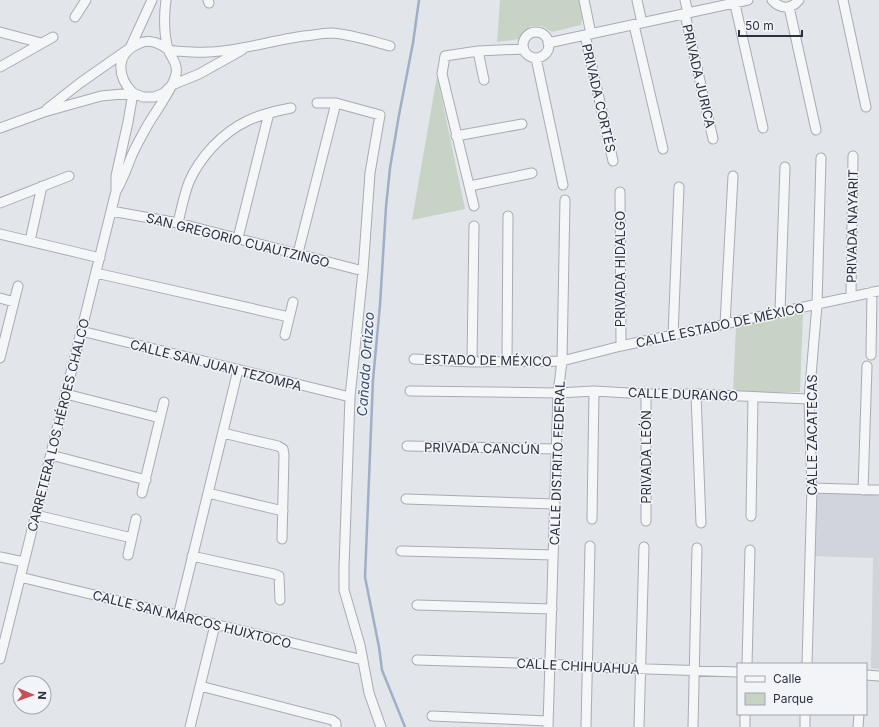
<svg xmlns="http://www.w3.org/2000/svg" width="879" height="727" font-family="Inter,sans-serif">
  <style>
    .built { fill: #d1d4db }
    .green { fill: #c7d3c4 }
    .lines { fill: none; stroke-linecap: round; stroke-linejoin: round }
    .stream { stroke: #a0afc7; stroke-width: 2.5 }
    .minor-casing { stroke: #a8abb4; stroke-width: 11 }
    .minor { stroke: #f5f6f8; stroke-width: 9 }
    .labels { text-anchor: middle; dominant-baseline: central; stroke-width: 3; stroke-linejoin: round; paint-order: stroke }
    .street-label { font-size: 13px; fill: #2c3141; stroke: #f2f4f7 }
    .water-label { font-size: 14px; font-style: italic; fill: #384d72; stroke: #f2f4f7 }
  </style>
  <rect width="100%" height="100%" fill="#e2e5ea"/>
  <path class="built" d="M814,492L879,493V669L871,668L873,558L812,556Z"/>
  <path class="green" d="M500,0H579L582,18L581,25L552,32L542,26H530L519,39L497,42Z
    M437,76L465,209L412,220Z
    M803,312L800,392H733L736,326Z"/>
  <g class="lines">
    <path class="stream" d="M405,727L382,670L379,647L365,577L373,380L380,305L386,207L390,168L399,115L413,43L419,0"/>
    <g class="minor-casing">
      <path id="minor" d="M208,0L209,3
        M584,0L591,34
        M637,0L642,23
        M685,0L688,13
        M734,0L763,128
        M772,0C780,9 791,10 799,0
        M843,0L866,107
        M789,7L816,130
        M685,14L713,139
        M75,17L86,0
        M634,25L663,149
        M0,32L41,43
        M523 45a13 13 0 1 1 26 0a13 13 0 1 1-26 0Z
        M585,35L613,161
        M548,43L748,0
        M478,51L484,80
        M536,58L563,185
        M0,67L53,37
        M133,93C117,77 115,54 138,44C145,40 154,41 161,45C164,46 166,49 169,50C173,51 202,53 208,52C244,51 278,38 313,35C319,34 325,33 331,33C351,34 371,41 390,46
        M317,103H336L380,115L370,173L363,271L350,397L344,567V590L360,645L369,693L381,727
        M47,109L80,83L130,48L152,0
        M0,128L44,112L101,96L133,93L143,97H154L164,93L172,85L199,74L242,50
        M456,136L522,124
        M470,186L532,173
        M116,191C123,180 127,167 132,155C136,146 141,137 146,128C154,113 172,91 176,74C178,63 171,58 168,49C164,34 164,15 166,0
        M620,192L621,346
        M0,203L69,176
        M474,206L442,74L445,56L478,51L524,49
        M111,211L178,223L363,271
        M178,223C181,210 184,195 189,182C200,157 222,133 247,121C261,114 276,111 291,108
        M0,234L100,258
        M238,238L269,113
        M30,241L42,186
        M298,253L336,103
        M96,273L289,317
        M851,296L853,156
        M0,298L14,302
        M780,311L785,167
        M725,324L733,176
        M81,331L350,397
        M285,335L293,302
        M673,335L679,187
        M871,355L872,292
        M0,358L18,286
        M414,359L472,362L562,361L621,346L879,291
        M507,361L508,216
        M472,362L474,226
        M410,391L558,393L594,391L646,394H696L809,399
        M66,394L160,418
        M646,394V521
        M696,394L701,523
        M223,433L278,446L283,449L284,455L282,539
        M407,446L557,449
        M51,455L146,480
        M812,488L879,490
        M863,490L867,366
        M142,493L164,402
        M208,493L283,511
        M406,499L555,504
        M36,515L132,538
        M751,516L753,397
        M592,519L594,391
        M401,551L553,555
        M128,555L136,519
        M192,556L274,574L279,576L280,600
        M0,557L24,562
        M20,577L363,660
        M417,605L552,609
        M178,616L238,370
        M0,659L116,191V176L128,122L133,93
        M417,660L551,664L588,667L738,672
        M747,664L750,550
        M807,664L812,488L809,399L817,305L821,158
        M866,675L879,676
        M200,686L332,720L336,723V727
        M432,716L548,721
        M190,727L215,625
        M548,727L558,393L562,361L565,200
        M586,727L590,546
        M639,727L644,547
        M693,727L697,548
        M745,727V714
        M805,727V714
        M858,727L859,714"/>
    </g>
    <use href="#minor" class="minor"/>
  </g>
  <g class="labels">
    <g class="street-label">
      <text transform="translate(699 76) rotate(77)">PRIVADA JURICA</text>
      <text transform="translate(599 98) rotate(77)">PRIVADA CORTÉS</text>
      <text transform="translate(852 226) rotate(-89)">PRIVADA NAYARIT</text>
      <text transform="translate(238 240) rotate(14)">SAN GREGORIO CUAUTZINGO</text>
      <text transform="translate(620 269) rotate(-90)">PRIVADA HIDALGO</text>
      <text transform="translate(720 325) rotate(-12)">CALLE ESTADO DE MÉXICO</text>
      <text transform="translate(488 360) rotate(1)">ESTADO DE MÉXICO</text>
      <text transform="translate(216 365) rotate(14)">CALLE SAN JUAN TEZOMPA</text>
      <text transform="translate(683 394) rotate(2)">CALLE DURANGO</text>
      <text transform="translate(58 425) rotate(-76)">CARRETERA LOS HÉROES CHALCO</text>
      <text transform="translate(812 435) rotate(-90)">CALLE ZACATECAS</text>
      <text transform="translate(482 448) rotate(1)">PRIVADA CANCÚN</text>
      <text transform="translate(646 457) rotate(-90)">PRIVADA LEÓN</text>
      <text transform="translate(557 463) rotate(-88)">CALLE DISTRITO FEDERAL</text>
      <text transform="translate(192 619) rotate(14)">CALLE SAN MARCOS HUIXTOCO</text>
      <text transform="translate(578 666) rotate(3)">CALLE CHIHUAHUA</text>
    </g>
    <g class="water-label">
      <text transform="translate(365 364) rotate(-86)">Cañada Ortizco</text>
    </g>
  </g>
  <rect x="737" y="663" width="130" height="52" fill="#f2f4f7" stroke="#a3a6ae"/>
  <rect x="745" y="676" width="20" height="6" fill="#f5f6f8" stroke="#a3a6ae"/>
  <text x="773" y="683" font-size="12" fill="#2c3141">Calle</text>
  <rect x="745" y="693" width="20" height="12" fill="#c7d3c4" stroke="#a3a6ae"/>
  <text x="773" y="703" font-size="12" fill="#2c3141">Parque</text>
  <g transform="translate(32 695) rotate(92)"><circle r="19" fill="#f2f4f7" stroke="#a3a6ae"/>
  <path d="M0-3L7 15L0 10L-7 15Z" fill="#c55158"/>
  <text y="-6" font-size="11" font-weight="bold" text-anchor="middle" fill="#2c3141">N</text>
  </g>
  <path d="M739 30v6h63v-6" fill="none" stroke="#2c3141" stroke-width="2"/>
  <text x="745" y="30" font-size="12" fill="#2c3141" stroke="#f2f4f7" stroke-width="3" paint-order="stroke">50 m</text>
</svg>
